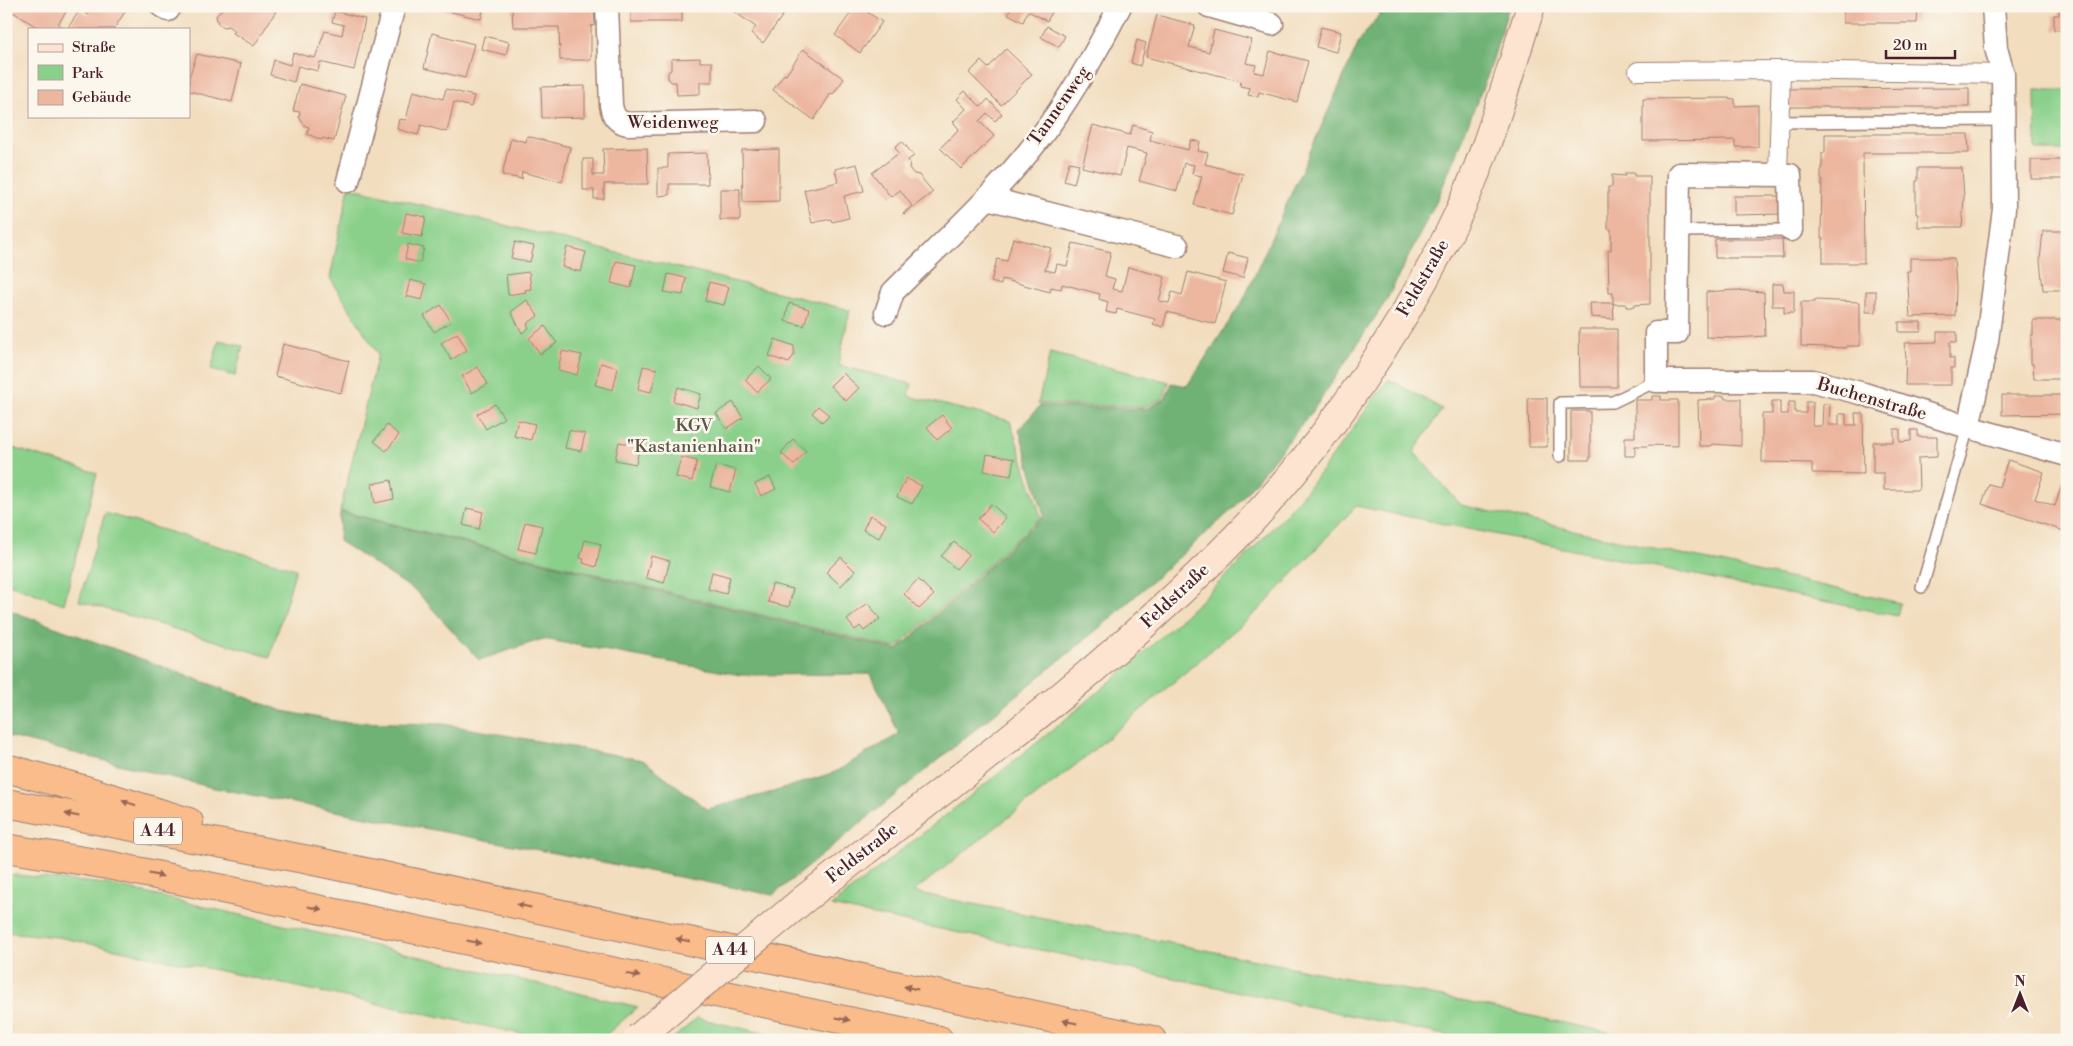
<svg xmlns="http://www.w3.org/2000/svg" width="2073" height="1046" font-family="'Libre Bodoni',serif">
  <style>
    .green { fill: #8ad08a; stroke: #6a785a }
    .forest { fill: #6fb276; stroke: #5c6850 }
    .building { fill: #ecb69f }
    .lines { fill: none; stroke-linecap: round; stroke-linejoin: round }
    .service-casing { stroke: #9e7e74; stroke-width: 14 }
    .pedestrian-casing { stroke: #9e7e74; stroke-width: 20 }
    .minor-casing { stroke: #9e7e74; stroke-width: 25 }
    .secondary-casing { stroke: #9e7e74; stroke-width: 30 }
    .motorway-casing { stroke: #9e7e74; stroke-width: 30 }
    .service { stroke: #fff; stroke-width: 11 }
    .pedestrian { stroke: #fff; stroke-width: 18 }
    .minor { stroke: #fff; stroke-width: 22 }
    .secondary { stroke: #fde4d0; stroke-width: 28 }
    .motorway { stroke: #f9bc8a; stroke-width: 28 }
    .secondary-bridge-casing { stroke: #9e7e74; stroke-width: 30; stroke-linecap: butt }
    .secondary-bridge { stroke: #fde4d0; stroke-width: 28 }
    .oneway { fill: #996656 }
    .labels { text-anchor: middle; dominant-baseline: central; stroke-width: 5; stroke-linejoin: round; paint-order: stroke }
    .shield { fill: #fbf7ec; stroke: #7f6065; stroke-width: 1 }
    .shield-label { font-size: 16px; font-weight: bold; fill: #4a1f2b }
    .street-label { font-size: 18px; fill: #4a1f2b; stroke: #fbf7ec }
    .park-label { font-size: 18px; fill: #5d5448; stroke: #fbf7ec }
  </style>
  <rect width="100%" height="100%" fill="#fbf7ec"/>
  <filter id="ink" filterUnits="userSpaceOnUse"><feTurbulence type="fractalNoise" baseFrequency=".02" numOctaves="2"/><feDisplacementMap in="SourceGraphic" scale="10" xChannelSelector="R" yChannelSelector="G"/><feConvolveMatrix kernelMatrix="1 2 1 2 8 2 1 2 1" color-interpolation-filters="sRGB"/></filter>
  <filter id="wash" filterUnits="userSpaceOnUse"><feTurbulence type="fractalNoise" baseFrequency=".0096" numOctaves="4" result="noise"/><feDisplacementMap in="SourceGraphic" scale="20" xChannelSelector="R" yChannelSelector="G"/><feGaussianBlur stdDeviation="1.12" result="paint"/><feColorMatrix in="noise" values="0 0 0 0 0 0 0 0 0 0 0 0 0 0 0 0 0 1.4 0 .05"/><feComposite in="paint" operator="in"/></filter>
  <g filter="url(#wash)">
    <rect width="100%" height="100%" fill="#f2ddbe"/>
    <path class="green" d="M2035,90H2067V150H2036Z
      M349,187L850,310L838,365L912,384L908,396L1010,421L1041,517L896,648L340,511L378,354L330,278Z
      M219,340L243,346L235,376L211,370Z
      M1050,353L1169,382L1163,398L1145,407L1038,404Z
      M1389,379L1442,409L1414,452L1461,505L1900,603L1897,616L1356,506L1261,608L1078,763L913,892L1447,998L1644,1040H1468L831,906C986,782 1148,664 1283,517C1322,475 1354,425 1389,379Z
      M6,446L97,473L64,604L6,583Z
      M105,513L296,569L270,657L79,601Z
      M6,874L106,884L638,1007L600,1040H551L58,937L6,932Z
      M697,1018L793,1040H671Z"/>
    <path class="forest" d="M1386,6H1509L1489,72L1438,198L1386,301L1312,412L1234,508L1104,624L773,895L210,787L6,736V609L283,711L341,722L444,724L643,760L707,809L773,792L835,772L899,734L871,674L741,675L543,639L479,660L417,592L339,541L340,512L897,650L1044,516L1019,429L1040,406L1146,409L1165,399L1172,383L1187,386L1244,299L1360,40Z"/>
    <g id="blocks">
      <path class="building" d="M6,6H70L58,24L66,29H40L13,12L6,22Z
        M94,6H120L126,10L114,29H67L80,10L88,15Z
        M225,6H269L276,11L254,46L233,33L235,31L228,26L224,27L218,24L216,16Z
        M440,6H484L481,19L439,9Z
        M594,6L595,25L591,26V60H560L559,27H513L512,7Z
        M631,6H682V22H631Z
        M731,6H776L785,12L763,43L751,33L756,27L729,8Z
        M856,6H859L882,22L860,53L835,35Z
        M1012,6H1055L1047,21L1028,11L1023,22L1008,14Z
        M1843,6H1918L1917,23H1843Z
        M2059,6H2067V30H2054V15H2059Z
        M335,11L365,19L354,70L320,62L318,71L298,66L294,82L270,75L274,60L290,65L293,53L315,58L325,31L342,35L344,25L332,22Z
        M1157,15L1195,25L1189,47L1209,52L1214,30L1252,40L1246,63L1256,65L1254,72L1264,74L1270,51L1308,61L1297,102L1259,92L1258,97L1248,95L1250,88L1240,86L1241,81L1146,57Z
        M1047,26L1065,36L1059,47L1041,37Z
        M1321,27L1341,32L1336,52L1316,47Z
        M432,33L474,44L465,78L424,68Z
        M484,36L509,42L506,55L481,49Z
        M1137,40L1146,43L1140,66L1131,63Z
        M803,49L844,79L833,94L831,93L814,120L773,90L784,74L786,75Z
        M1006,49L1032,74L1001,105L969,73L981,61L988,68Z
        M197,54L241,64L232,102L189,91V77Z
        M700,58V62H712V82H700V94L677,95L676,82H671L668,78V72L671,70V59Z
        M300,84L346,96L334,141L323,138L322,140L307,134L309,127L305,126L299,117L300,112L293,111Z
        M585,86V117L542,118L541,87Z
        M1969,88V107H1787V89Z
        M446,89L474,96L471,107L454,102L447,132L421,125L418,135L397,129L399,119L406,120L413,91L443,99Z
        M965,91L981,107L988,99L1002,114L995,121L987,113L979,121L994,136L961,169L940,148L959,129L953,122L966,109L957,99Z
        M1726,98L1735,99V106L1758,105V147H1735V140L1643,141V99Z
        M1093,125L1130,135L1133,125L1152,131L1150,140L1188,150L1191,140L1200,142L1198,151L1208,153L1205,164L1243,174L1232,215L1194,205L1202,176L1192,174L1194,165L1184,163L1177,191L1139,181L1147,153L1127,148L1120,176L1082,167Z
        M1825,134H1968L1969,153H1863L1864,263H1823V238H1821L1822,179H1821V170H1822V153H1825Z
        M527,136L570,147L562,182L522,172L521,177L523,178L522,179L502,175L511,138L526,142Z
        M902,141L914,156L908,160L910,163L909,168L914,174L919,175L933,192L904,214L903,213L912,206L900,190L891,197L872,173L899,153L895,147Z
        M647,148L648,184H604V199H594V190H583V159H593V175H604L603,149Z
        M779,149V201L743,202L742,150Z
        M707,153L708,184H669V195L658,196V168H668V154Z
        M2031,160H2067V179H2031Z
        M1069,162L1079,164L1074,184L1064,181Z
        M857,164L864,191L844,196L849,218L832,222L831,219L812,223L804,190L838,182L835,169Z
        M1918,168H1962L1964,197L1962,227H1918V214H1916V181H1918Z
        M1625,173H1634V176H1650V304L1634,305V307H1626V304H1613V293H1609L1608,250H1611V229H1608V187H1612V175L1625,176Z
        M720,189H740V220H720Z
        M1734,196H1782V214L1734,215Z
        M406,213L426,217L422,237L402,233Z
        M2043,231H2067V290H2043L2040,260Z
        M1013,238L1051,248L1045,270L1055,272L1057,264L1067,266L1073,243L1111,252L1105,276L1115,279L1112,289L1122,291L1128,267L1165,277L1159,301L1169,303L1172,292L1182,295L1188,272L1226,282L1215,324L1167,312L1163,327L1153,324L1155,319L1117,309L1116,314L1106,312L1108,302L1099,299L1100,294L1062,284L1061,289L1051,287L1050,292L1002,279L1001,285L991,282L997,259L1007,261Z
        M1715,239H1782L1783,258H1715Z
        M515,242L534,246L530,262L511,258Z
        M408,244L424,248L420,263L405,259Z
        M567,247L586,252L581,272L562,267Z
        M1228,253L1248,258L1243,278L1223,273Z
        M1910,258H1954L1956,287L1955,316L1910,317L1907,271H1910Z
        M616,261L636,265L631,288L611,283Z
        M529,272L531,289L525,290L526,292L508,295L506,275Z
        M668,274L686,278L683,295L664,292Z
        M410,280L426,284L422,300L406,296Z
        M709,282L729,287L724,305L705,301Z
        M1772,284H1783L1784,291H1794V313H1784V306H1772Z
        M1735,290L1764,292L1765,336L1735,338L1706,337V292Z
        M1866,291H1876V312H1866Z
        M527,300L538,316L527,324L529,328L522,333L511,312Z
        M1815,300L1860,302V346H1846V348L1801,346V302H1815Z
        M789,303L809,309L804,326L785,321Z
        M1590,303H1613L1614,319L1591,317Z
        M441,305L451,322L434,332L424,316Z
        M2033,320H2067V379H2034L2033,364H2031V335H2033Z
        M1899,322H1921V332H1899Z
        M545,326L557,343L540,354L529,338Z
        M1579,329H1617V387H1580Z
        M1937,332H1957V342H1950V358H1954V368H1951V385H1905L1906,356L1904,343L1937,342Z
        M457,333L467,350L451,360L441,343Z
        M775,339L794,346V355L789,363L769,356Z
        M283,344L349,361L341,393L275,376Z
        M562,351L582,355L577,375L558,370Z
        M601,363L618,368L613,390L595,385Z
        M643,366L657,369L651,392L638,389Z
        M759,366L771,379L757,392L745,380Z
        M478,367L488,384L472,393L462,376Z
        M843,373L859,388L846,401L830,386Z
        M678,387L701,394L697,408L673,401Z
        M2002,395H2067V414L2002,415Z
        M1652,396H1661V400H1678V446L1649,445L1647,446H1635V456H1625V437H1635V400H1652Z
        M1715,396H1724L1725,399H1741V446L1712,444L1711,446H1699L1698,400L1715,399Z
        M1528,398H1547V447H1529Z
        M1772,401H1780V414H1788L1789,402H1795V413H1806V402H1813L1812,426H1822L1823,404H1830L1829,425H1839V414H1846V425H1856L1855,413H1863L1864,474L1812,473V463L1762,462V414H1772Z
        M733,402L743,418L726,429L716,413Z
        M495,404L504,418L486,429L477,414Z
        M818,406L829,415L822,422L812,413Z
        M1571,411H1590V460H1571Z
        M942,415L952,428L937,440L927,427Z
        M518,420L535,424L531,440L514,436Z
        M387,425L399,435L386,451L374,441Z
        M1894,429H1900V442L1911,441V430H1918V437H1937V457L1918,458L1919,490H1884V473H1873V442H1894Z
        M569,430L585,434L581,451L565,448Z
        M793,439L806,451L794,465L781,453Z
        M619,442L640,446L636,464L615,460Z
        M987,454L1014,459L1011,476L984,471Z
        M681,457L697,461L692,481L676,477Z
        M2008,460L2044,472L2035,499L2055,506L2064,478L2067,479V532L1982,504L1989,484L1999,487Z
        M716,465L736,470L730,492L710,487Z
        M770,477L776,489L761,496L755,484Z
        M906,478L922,486L912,504L897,497Z
        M391,480L394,499L375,503L372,484Z
        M991,504L1006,517L993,532L978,519Z
        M467,508L483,512L479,529L463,525Z
        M870,515L886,524L879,538L863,530Z
        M525,522L542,526L536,553L518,549Z
        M585,540L601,544L596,567L583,563L584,559L580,558Z
        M954,542L969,555L956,569L941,556Z
        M651,556L670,561L664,583L646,578Z
        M841,557L855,571L841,586L826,572Z
        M712,572L730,577L726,594L708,589Z
        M918,579L934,595L919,609L904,594Z
        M772,584L793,589L789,607L768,602Z
        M868,603L880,619L864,631L860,626L855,630L847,620Z"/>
    </g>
  </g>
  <g filter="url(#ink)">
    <use href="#blocks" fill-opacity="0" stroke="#9e7e74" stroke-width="1"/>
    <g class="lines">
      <g class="service-casing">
        <path id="service" d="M1778,122L2003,120
          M1678,231L1791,230
          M1560,456V403L1613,402L1656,381
          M1922,587L1968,427"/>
      </g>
      <g class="pedestrian-casing">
        <path id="pedestrian" d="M1638,71L1781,70
          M1778,174L1781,70L2003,74"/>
      </g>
      <g class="minor-casing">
        <path id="minor" d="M162,6L168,10L170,6
          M607,6L611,105C613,116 616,121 627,124L756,121
          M1209,6L1272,24
          M348,181L394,6
          M987,198L1177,246
          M1791,230L1790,175L1679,174L1677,333H1656V381H1813L1864,394L1968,427L2067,455
          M886,313L893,292C941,244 997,193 1038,140C1070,99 1096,53 1120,6
          M1968,427L1987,341L2004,209L2003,74L1996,48L1993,6"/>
      </g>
      <g class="secondary-casing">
        <path id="secondary" d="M803,900C951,783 1106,671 1238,535C1322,448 1393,342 1448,235C1485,163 1506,83 1531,6"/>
      </g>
      <g class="motorway-casing">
        <path id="motorway" d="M6,768L86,790L189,822
          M6,803L309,860L1152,1040
          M6,848L108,865L939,1040"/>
      </g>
      <use href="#service" class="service"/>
      <use href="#pedestrian" class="pedestrian"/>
      <use href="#minor" class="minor"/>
      <use href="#secondary" class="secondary"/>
      <use href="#motorway" class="motorway"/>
      <g class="secondary-bridge-casing">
        <path id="secondary-bridge" d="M638,1038L803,900"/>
      </g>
      <use href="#secondary-bridge" class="secondary-bridge"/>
    </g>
    <defs><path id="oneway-solid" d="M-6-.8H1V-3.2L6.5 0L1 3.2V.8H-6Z" transform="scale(1.25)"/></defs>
    <g class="oneway">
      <use href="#oneway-solid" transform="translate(129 803) rotate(-162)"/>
      <use href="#oneway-solid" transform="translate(72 815) rotate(-169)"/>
      <use href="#oneway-solid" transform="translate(156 875) rotate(12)"/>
      <use href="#oneway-solid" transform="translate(524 906) rotate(-168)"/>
      <use href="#oneway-solid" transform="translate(315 908) rotate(12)"/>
      <use href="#oneway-solid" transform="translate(683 940) rotate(-168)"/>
      <use href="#oneway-solid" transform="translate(474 942) rotate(12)"/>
      <use href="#oneway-solid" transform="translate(633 975) rotate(12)"/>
      <use href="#oneway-solid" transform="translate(911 988) rotate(-168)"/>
      <use href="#oneway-solid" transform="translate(843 1019) rotate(12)"/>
      <use href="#oneway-solid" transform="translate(1070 1022) rotate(-168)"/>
    </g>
  </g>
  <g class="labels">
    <g class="shield">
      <rect x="134" y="817.5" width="48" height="27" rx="4"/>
      <rect x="706" y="936.5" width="48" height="27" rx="4"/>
    </g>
    <g class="shield-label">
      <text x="158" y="831">A 44</text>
      <text x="730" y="950">A 44</text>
    </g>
    <g class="street-label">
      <text transform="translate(1059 106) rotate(-55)">Tannenweg</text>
      <text x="673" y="122">Weidenweg</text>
      <text transform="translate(1423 278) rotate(-60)">Feldstraße</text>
      <text transform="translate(1872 399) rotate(16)">Buchenstraße</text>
      <text transform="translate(1175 596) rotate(-43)">Feldstraße</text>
      <text transform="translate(862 853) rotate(-38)">Feldstraße</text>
    </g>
    <g class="park-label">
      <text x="694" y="425">KGV<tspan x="694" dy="21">"Kastanienhain"</tspan></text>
    </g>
  </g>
  <rect width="2073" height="1046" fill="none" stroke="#fbf7ec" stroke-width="25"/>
  <rect x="28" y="28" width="162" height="90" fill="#fbf7ec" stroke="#b4a19f"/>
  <rect x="38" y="44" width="25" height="8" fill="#fde4d0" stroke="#b4a19f"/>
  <text x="72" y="52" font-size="15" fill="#4a1f2b">Straße</text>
  <rect x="38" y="65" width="25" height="15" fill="#8ad08a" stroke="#b4a19f"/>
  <text x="72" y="78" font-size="15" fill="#4a1f2b">Park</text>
  <rect x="38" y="90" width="25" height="15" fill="#ecb69f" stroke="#b4a19f"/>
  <text x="72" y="102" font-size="15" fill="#4a1f2b">Gebäude</text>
  <g transform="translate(2020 994)" stroke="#fbf7ec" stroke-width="4" paint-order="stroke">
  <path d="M0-4L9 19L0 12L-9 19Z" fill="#4a1f2b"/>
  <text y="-8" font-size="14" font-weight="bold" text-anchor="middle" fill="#4a1f2b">N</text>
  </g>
  <path d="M1886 50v8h69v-8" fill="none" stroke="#4a1f2b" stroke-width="2.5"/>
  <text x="1893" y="50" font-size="15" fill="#4a1f2b" stroke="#fbf7ec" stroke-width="4" paint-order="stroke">20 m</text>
</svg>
